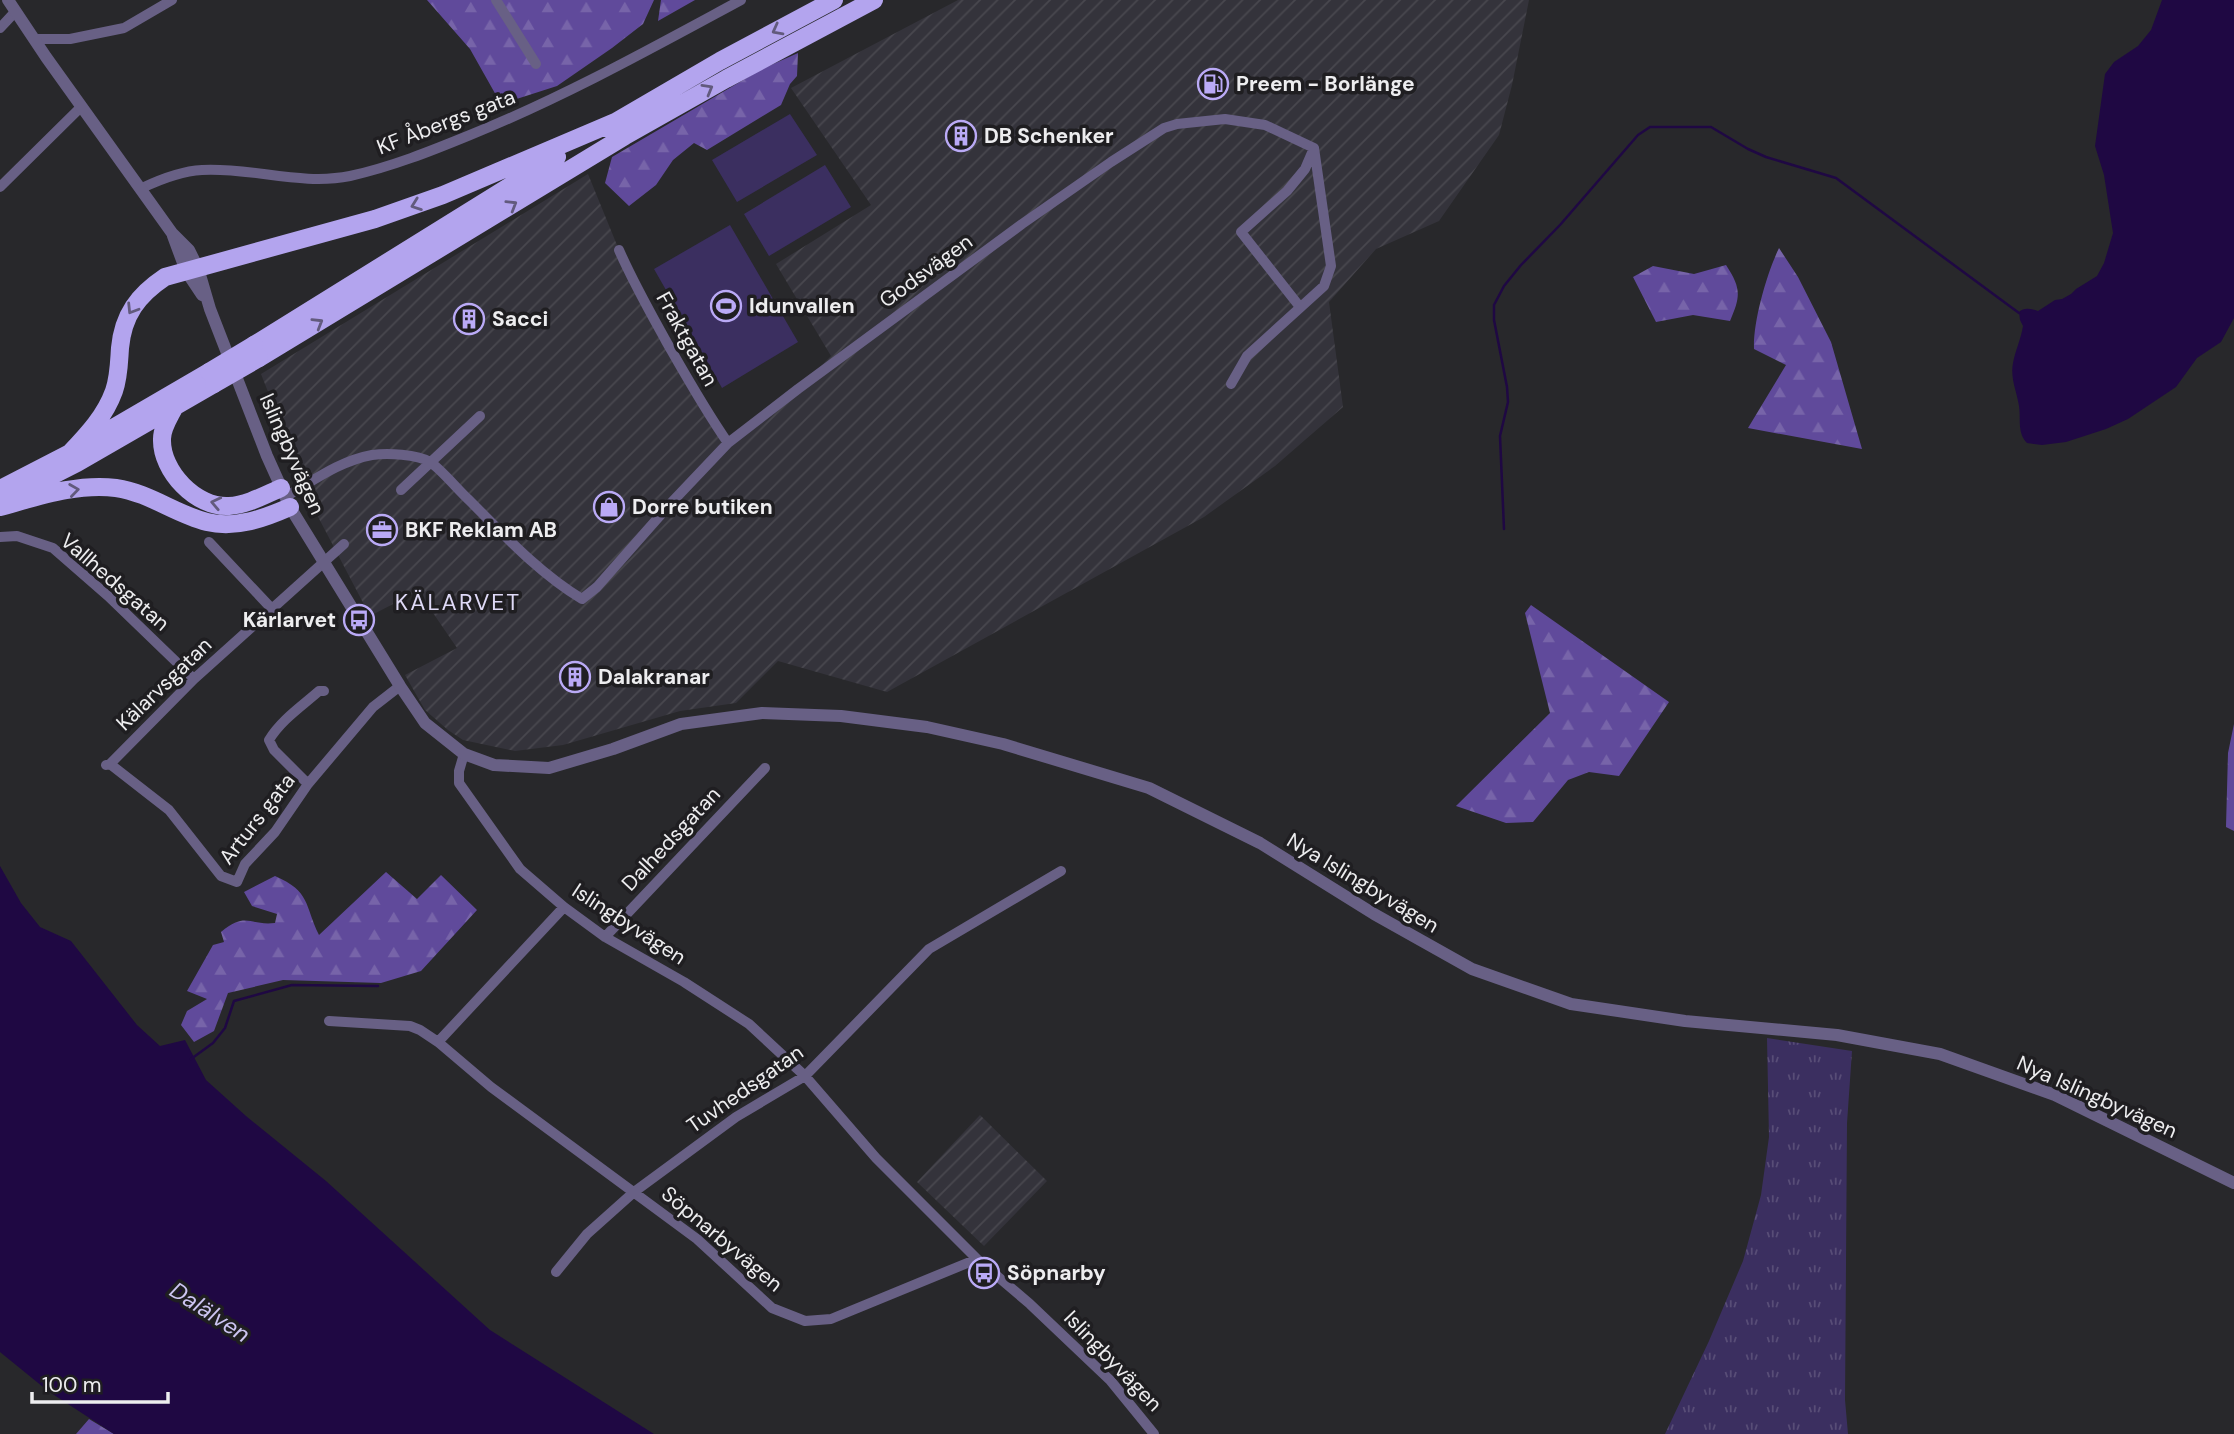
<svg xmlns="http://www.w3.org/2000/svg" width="2234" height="1434" font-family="'DM Sans',sans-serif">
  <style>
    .industrial { fill: url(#industrial-furrows) }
    .grass { fill: url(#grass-tufts) }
    .forest { fill: url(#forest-firs) }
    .park { fill: #3b2f60 }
    .water { fill: #1f0843 }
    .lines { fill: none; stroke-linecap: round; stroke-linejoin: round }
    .stream { stroke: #1f0843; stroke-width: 2.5 }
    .minor { stroke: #686085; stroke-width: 10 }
    .tertiary { stroke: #686085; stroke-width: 12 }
    .trunk { stroke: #b3a4ee; stroke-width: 18 }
    .trunk-bridge { stroke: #b3a4ee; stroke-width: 18 }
    .oneway { stroke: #625a7d }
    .labels { text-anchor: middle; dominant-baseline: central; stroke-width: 7; stroke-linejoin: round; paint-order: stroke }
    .poi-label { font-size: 21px; font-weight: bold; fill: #ededef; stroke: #1f1e21; text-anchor: start }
    .street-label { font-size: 21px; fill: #ededef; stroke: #1f1e21 }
    .neighbourhood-label { font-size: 23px; letter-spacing: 2px; fill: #ded9f6; stroke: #1f1e21 }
    .water-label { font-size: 23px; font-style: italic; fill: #ccc4f1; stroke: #1f1e21 }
  </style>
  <defs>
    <pattern id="industrial-furrows" width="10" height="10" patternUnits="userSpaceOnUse" patternTransform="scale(1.75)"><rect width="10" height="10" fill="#34333b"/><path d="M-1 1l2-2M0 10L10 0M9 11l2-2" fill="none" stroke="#48474e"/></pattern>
    <pattern id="grass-tufts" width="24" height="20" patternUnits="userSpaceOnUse" patternTransform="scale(1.75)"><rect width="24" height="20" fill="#3b2f60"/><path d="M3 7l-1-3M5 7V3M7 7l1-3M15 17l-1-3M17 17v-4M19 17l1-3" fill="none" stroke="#584d77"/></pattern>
    <pattern id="forest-firs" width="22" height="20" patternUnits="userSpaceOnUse" patternTransform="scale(1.75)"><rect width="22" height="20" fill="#604a9b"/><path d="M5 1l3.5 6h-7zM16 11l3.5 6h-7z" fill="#7764a9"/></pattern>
  </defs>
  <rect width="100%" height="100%" fill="#28282b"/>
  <path class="industrial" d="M958,0H1529L1512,85L1499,135L1439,221L1376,249L1329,302L1343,407L1275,466L1204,517L887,692L778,661L736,703L680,711L563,745L515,751L463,740L448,730L425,710L405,675L457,648L418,591L370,616L315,511L261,374L588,174L630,277L727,443L798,389L831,356L776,264L871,205L791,88Z
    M980,1115L1047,1181L984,1246L917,1182Z"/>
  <path class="grass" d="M1767,1038L1852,1051L1847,1123L1845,1400L1848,1434H1665L1709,1341L1743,1261L1761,1195L1769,1137Z"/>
  <path class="forest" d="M427,0H654L643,24L612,48L557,86L501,104L470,49Z
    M661,0H695L658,21Z
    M798,53L797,76L790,84L781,105L707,150L694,143L673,160L656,185L629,206L605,183L612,157L762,69Z
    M1779,248L1798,277L1831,342L1862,449L1748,428L1786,365L1754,349C1753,321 1767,273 1779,248Z
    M1726,265C1741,288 1741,296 1730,321L1693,315L1656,322L1633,277L1653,266L1694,274Z
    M1531,605L1669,702L1619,776L1589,772L1568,780L1533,822L1506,823L1456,806L1550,713L1525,613Z
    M2234,724V831L2226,827L2228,753Z
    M386,872L417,899L441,875L477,910L421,971L381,983L283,980L228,993L214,1031L194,1042L181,1025L187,1011L207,999L187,991L213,945L224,942L221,932C247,911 249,926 275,923L277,914L252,906L244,892L275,876C311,892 304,904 319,935Z
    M89,1419L114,1434H76Z"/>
  <path class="park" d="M790,114L817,155L737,202L712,160Z
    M825,165L851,207L769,256L744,214Z
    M730,225L798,342L722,388L654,269Z"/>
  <path class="water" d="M2162,0H2234V318L2221,342L2197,358L2176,387L2128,419L2106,429L2066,442L2042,445L2027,443C2017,433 2021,419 2019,406C2017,392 2010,379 2013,363C2015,351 2021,339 2023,326L2020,320L2019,312C2024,307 2032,309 2038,311L2055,300L2062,299L2071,294L2076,289L2097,276L2104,263L2113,233L2104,175L2095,146L2105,74L2114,62L2138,46L2151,30Z
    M0,866L21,903L40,927L71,941L137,1025L160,1046L185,1040L206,1080L246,1116L326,1181L490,1330L654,1434H114L48,1391L0,1352Z"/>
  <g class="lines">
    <path class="stream" d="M1504,529L1500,436L1508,402L1507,387L1494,320V305L1504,286L1521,265L1560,225L1638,135L1650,127H1711L1748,149L1766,157L1836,178L2019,313
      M191,1059L213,1043L225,1028L234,1001L292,985L378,986"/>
    <path class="minor" d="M496,0L536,64
      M0,28L15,12
      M34,39H70L124,28L172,0
      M0,187L81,107
      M142,188C161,179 181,171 202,170C251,167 301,186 350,176C391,167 431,151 470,135C564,97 652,48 741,0
      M619,250C633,282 650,312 666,341C686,376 705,410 728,443
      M1300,307L1241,232L1287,191L1305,169L1314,148
      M1231,384L1247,356L1324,286L1331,266L1314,148
      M401,490L480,416
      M285,497C313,481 339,461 372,455C387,453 417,454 430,462C441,469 458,490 469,500C504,535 539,573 582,599L597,587L672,502L728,443L798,389L1022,224L1111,162L1164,128L1177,124L1225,119L1265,125L1314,148
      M0,537L17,536L53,548L108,596L194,679
      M209,542L272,609
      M464,754L459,771V783L520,869L564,907L605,937L684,982L749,1024L805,1076L876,1158L977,1259L1030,1304L1110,1380L1154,1434
      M110,764L169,810L221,876L237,882L245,864L275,832L308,784L373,707L400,686
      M106,765L110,764L194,679L344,544
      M308,784L274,750L269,740C281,720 302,706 319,691H324
      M564,907L438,1042L491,1087L697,1239L772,1308L805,1321L831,1319L977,1259
      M605,937L765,768
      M329,1021L410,1026L420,1030L438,1042
      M556,1272L587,1234L634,1192L736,1117L805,1076L929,949L1061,871"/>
    <path class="tertiary" d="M8,0L46,57L172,233L189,250L198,268L210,309L267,456L290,507L400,686L425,723L464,754L494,765L549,768L613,749L681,724L762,713L841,716L927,727L1003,744L1149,788L1260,843L1374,914L1472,969L1571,1004L1685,1021L1837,1035L1940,1054L2055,1095L2234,1183
      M173,236L186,271L202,295"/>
    <path class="trunk" d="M605,128L720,61L834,0
      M254,345L557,157
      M259,358L625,136L726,79L874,0
      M174,408C169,418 162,428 162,439C161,471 196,508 229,506C247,505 265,495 281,488
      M70,453C88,434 105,416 114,391C119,377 119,362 120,348C123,315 138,295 165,277L375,219L443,195L615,122
      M0,489L70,453L209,372
      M12,496L77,463L214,384
      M0,507C37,497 77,483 116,488C150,493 175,514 207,522C236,529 265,518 290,507"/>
    <path class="trunk-bridge" d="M209,372L254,345
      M214,384L259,358"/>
  </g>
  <defs><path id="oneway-chevron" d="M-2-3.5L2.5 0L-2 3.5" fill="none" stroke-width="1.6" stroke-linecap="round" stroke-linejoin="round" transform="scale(1.75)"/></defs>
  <g class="oneway">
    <use href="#oneway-chevron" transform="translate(777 30) rotate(152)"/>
    <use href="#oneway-chevron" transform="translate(708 89) rotate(-30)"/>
    <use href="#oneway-chevron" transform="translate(416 205) rotate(160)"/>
    <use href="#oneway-chevron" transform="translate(512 205) rotate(-31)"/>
    <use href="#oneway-chevron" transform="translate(132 309) rotate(122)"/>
    <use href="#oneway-chevron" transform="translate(318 323) rotate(-31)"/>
    <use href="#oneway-chevron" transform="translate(74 490) rotate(-8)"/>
    <use href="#oneway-chevron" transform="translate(216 503) rotate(-168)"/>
  </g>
  <defs>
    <g id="fuel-ring" transform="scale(1.575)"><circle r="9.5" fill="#1f1e21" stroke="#baaaf6" stroke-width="1.5"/><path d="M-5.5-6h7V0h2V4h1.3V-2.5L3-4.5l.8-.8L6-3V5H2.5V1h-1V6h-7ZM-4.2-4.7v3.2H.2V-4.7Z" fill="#baaaf6"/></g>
    <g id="building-ring" transform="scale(1.575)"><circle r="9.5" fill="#1f1e21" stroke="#baaaf6" stroke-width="1.5"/><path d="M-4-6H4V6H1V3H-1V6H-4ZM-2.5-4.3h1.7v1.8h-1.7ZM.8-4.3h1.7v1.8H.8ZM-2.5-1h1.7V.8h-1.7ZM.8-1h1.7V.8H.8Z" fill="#baaaf6"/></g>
    <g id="stadium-ring" transform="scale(1.575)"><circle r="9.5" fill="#1f1e21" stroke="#baaaf6" stroke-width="1.5"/><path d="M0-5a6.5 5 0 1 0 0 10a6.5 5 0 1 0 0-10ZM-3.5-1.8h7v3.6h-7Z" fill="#baaaf6"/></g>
    <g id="shop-ring" transform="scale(1.575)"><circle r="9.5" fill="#1f1e21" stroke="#baaaf6" stroke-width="1.5"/><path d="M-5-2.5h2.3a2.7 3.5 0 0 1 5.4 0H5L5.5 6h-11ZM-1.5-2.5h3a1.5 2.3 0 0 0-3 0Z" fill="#baaaf6"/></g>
    <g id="office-ring" transform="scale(1.575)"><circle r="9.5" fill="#1f1e21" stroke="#baaaf6" stroke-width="1.5"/><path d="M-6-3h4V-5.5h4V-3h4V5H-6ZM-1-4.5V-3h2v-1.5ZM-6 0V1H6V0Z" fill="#baaaf6"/></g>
    <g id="bus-ring" transform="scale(1.575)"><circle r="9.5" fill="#1f1e21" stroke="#baaaf6" stroke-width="1.5"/><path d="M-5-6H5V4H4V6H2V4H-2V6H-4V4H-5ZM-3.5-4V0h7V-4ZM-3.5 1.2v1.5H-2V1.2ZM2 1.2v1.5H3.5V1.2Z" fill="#baaaf6"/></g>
  </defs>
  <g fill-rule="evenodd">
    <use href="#fuel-ring" x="1213" y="84"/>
    <use href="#building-ring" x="961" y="136"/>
    <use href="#stadium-ring" x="726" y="306"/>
    <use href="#building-ring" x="469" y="319"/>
    <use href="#shop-ring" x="609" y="507"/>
    <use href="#office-ring" x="382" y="530"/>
    <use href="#bus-ring" x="359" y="620"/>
    <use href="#building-ring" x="575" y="677"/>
    <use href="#bus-ring" x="984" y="1273"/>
  </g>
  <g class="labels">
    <g class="poi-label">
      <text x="1236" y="84">Preem - Borlänge</text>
      <text x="984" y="136">DB Schenker</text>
      <text x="749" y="306">Idunvallen</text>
      <text x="492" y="319">Sacci</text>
      <text x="632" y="507">Dorre butiken</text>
      <text x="405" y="530">BKF Reklam AB</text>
      <text x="336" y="620" text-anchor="end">Kärlarvet</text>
      <text x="598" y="677">Dalakranar</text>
      <text x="1007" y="1273">Söpnarby</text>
    </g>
    <g class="street-label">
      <text transform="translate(446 122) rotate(-21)">KF Åbergs gata</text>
      <text transform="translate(926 271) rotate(-36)">Godsvägen</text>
      <text transform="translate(687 339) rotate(61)">Fraktgatan</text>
      <text transform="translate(292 454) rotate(66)">Islingbyvägen</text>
      <text transform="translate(115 582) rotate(41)">Vallhedsgatan</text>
      <text transform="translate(164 684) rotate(-44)">Kälarvsgatan</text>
      <text transform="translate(257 819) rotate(-52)">Arturs gata</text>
      <text transform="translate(671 839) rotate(-47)">Dalhedsgatan</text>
      <text transform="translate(1363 883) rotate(31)">Nya Islingbyvägen</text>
      <text transform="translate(629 924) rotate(33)">Islingbyvägen</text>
      <text transform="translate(745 1089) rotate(-35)">Tuvhedsgatan</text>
      <text transform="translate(2097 1097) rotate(24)">Nya Islingbyvägen</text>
      <text transform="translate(722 1239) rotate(40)">Söpnarbyvägen</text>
      <text transform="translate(1113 1361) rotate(46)">Islingbyvägen</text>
    </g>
    <g class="neighbourhood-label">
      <text x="458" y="602">KÄLARVET</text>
    </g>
    <g class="water-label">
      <text transform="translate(210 1312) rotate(33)">Dalälven</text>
    </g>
  </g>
  <path d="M32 1392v10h136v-10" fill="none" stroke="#ededef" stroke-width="3.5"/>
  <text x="42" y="1392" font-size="21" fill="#ededef" stroke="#1f1e21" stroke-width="5" paint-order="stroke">100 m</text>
</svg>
